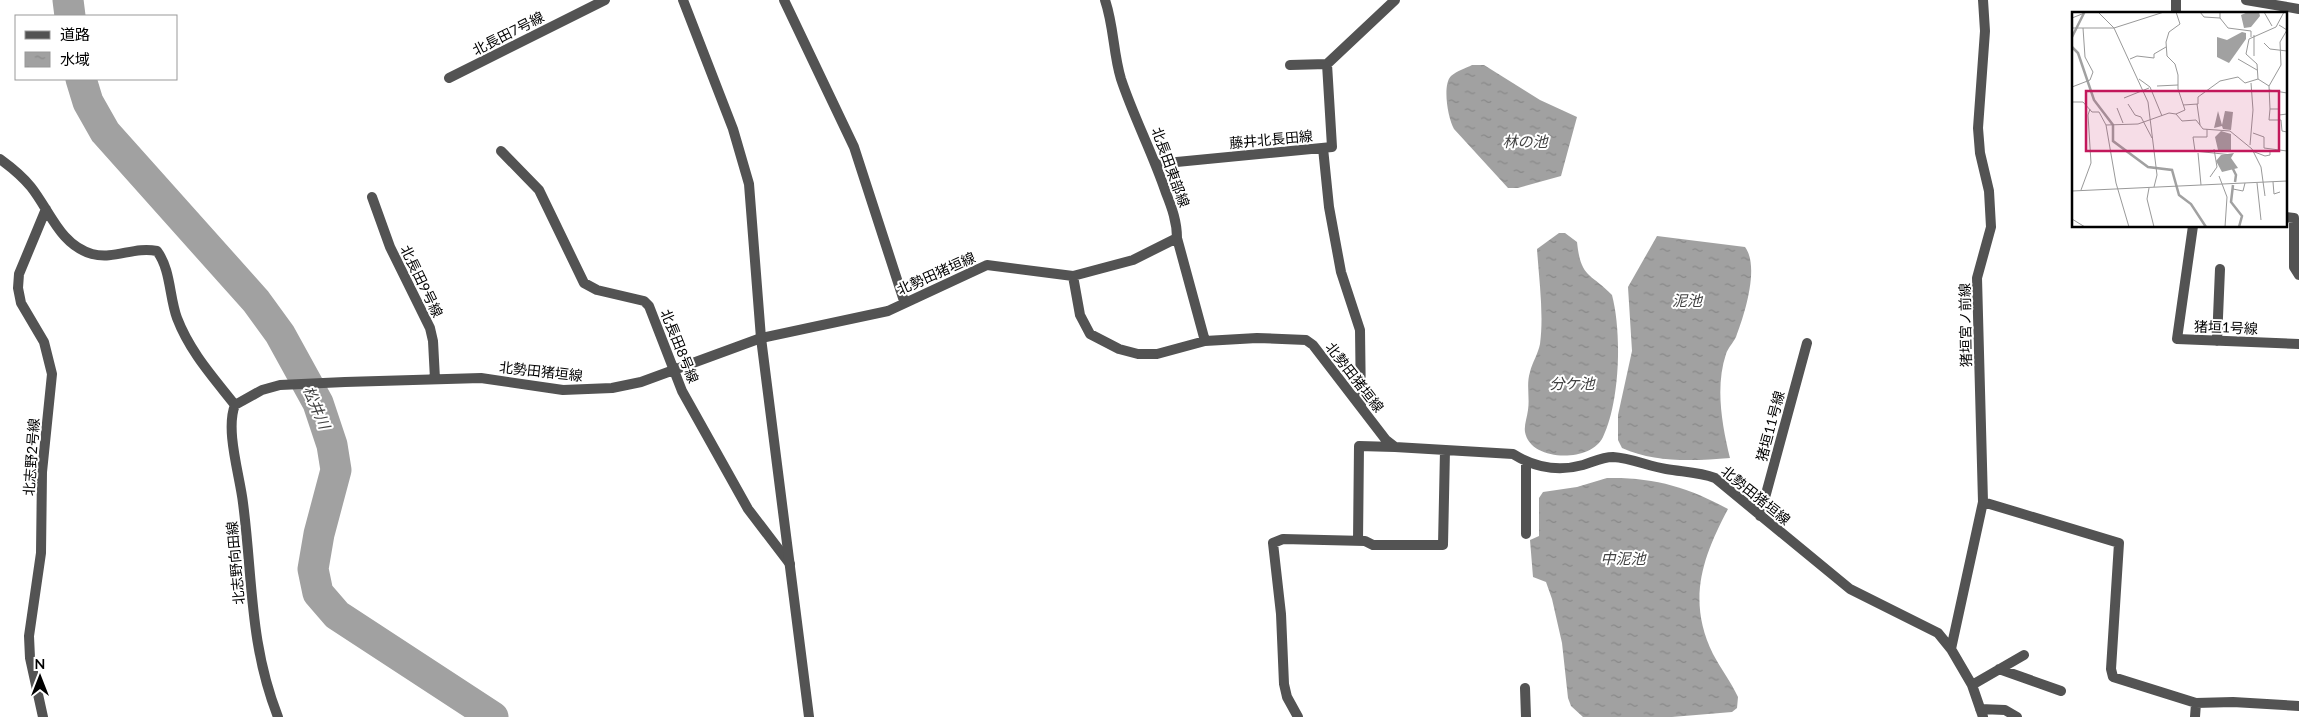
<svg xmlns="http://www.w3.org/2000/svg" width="2299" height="717" font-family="Lato,'Noto Sans JP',sans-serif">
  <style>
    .water { fill: url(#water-ripples) }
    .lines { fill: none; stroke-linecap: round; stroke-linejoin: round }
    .river { stroke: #a1a1a1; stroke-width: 31 }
    .minor { stroke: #535353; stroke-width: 10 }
    .tertiary { stroke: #535353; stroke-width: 10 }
    .labels { text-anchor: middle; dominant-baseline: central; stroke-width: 4; stroke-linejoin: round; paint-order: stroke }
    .street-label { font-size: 14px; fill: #000; stroke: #fff }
    .water-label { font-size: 15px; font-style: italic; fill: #424242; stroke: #fff }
    .inset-river { fill: none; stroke: #a1a1a1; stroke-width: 2.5 }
    .inset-road { fill: none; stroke: #999; stroke-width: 1 }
    .view { fill: #c2185b; fill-opacity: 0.15; stroke: #c2185b; stroke-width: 2.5 }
    .inset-edge { fill: none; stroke: #000; stroke-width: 2.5 }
  </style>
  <defs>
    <pattern id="water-ripples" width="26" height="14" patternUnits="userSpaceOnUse" patternTransform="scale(1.25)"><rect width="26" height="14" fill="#a1a1a1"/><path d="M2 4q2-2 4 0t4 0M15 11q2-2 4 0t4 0" fill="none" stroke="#898989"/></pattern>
  </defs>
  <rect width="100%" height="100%" fill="#fff"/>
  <path class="water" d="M1472,65H1484L1540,100L1577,117L1561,176L1518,188H1508L1454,129C1448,119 1442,85 1451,76C1457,71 1466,68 1472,65Z
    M1559,233H1565L1577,242C1581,279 1590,272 1612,295C1622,333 1620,402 1603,437C1591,463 1530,462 1525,432C1524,425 1527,418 1528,410C1530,397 1526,385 1530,372C1532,363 1538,354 1540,344C1544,314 1539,280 1537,249Z
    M1657,236L1745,247C1760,267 1744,316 1736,337C1733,343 1728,348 1726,354C1715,387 1722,425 1730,458C1694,461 1655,463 1622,448L1618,440V415L1632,351L1628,287Z
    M1607,478C1653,477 1688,487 1728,509C1702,558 1687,601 1713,654C1721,669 1731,682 1738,697L1737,708L1732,712L1672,717H1583L1571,706L1568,698L1562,643L1552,599L1546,582L1533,577L1530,540L1539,536V498L1543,492L1577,487Z"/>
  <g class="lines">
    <path class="river" d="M68,0L70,16
      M81,79L88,102L105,132L256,301L280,334L318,403L332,445L336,470L319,534L313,569L318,593L337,615L493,717"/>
    <path class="minor" d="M784,0L854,147L904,301
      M2246,0L2299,9
      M2176,14V0
      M1290,65L1327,64
      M449,78L605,0
      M1323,148L1329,207L1341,272L1360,330L1361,406
      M501,151L539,190L584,283L597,290L644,301L649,306L682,391L748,509L790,564
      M0,159C11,167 23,177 31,187C50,211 60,245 92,254C115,260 134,246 157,251C171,270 169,296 177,318C190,352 213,377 235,405L262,390L280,385L345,382L481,378L563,390L612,388L641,382L761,338L888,311L987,265L1073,276L1080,315L1090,334L1119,349L1138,354H1157L1205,341L1257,338L1306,340L1313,345L1386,440L1395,447L1513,454C1534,467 1558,472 1583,465C1593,462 1602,457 1613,457C1631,458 1648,466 1666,469C1683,472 1699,472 1715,478L1850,589L1938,633L1951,649L1972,685L1983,717
      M1156,164L1332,147L1327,64L1395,0
      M372,197L390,247L430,328L433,341L435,379
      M2285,217L2294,218V267L2299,275
      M2193,226L2177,339L2299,344
      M1177,238L1205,341
      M1073,276L1133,260L1177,238C1177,222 1172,208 1166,193C1153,154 1134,118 1121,79C1113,53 1114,26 1105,0
      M2217,341L2220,269
      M235,405C225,430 240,476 243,503C253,579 249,643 278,717
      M1983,502L2119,543L2111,669L2113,677L2196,703L2233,702L2299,706
      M1760,516L1807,343
      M1526,534V462
      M1358,541L1359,446L1395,447
      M1951,649L1983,502L1977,278L1991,227L1989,191L1980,153L1978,128L1985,31L1983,0
      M1999,669L2061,691
      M1972,685L2024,655
      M1525,688L1526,717
      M1980,709L2005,710L2017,717
      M43,717L30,658L29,636L41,553L42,472L52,374L44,342L21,303L18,288L19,274L46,209
      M1298,717L1287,697L1284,684L1281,614L1273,543L1283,539L1365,541L1373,545H1443L1445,450
      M2195,717L2196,703"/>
    <path class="tertiary" d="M683,0L733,129L749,184L761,338L809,717"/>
  </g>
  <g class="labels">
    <g class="street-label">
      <text transform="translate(508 33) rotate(-27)">北長田7号線</text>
      <text transform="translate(1271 139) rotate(-5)">藤井北長田線</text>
      <text transform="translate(1171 167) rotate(70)">北長田東部線</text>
      <text transform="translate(936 273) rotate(-24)">北勢田猪垣線</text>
      <text transform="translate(422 281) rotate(64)">北長田9号線</text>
      <text transform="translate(1965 325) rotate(-91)">猪垣宮ノ前線</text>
      <text transform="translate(2226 327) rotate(2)">猪垣1号線</text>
      <text transform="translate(680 346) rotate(68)">北長田8号線</text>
      <text transform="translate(541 371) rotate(6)">北勢田猪垣線</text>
      <text transform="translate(1355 377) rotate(52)">北勢田猪垣線</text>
      <text transform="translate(1770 426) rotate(-75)">猪垣11号線</text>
      <text transform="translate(31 457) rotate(-86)">北志野2号線</text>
      <text transform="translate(1756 495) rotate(39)">北勢田猪垣線</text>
      <text transform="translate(235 563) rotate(-95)">北志野向田線</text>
    </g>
    <g class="water-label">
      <text x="1525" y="141">林の池</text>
      <text x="1687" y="300">泥池</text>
      <text x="1572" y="383">分ケ池</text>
      <text transform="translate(317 407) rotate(67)">松井川</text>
      <text x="1623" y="558">中泥池</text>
    </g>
  </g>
  <g transform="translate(2072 12)">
    <rect width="215" height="215" fill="#fff"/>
    <path d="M176,0H187L188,4L179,15L172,16L169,3ZM170,20L174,21V27L157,51L145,45V25L155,28ZM146,99L150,113L153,99L161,100L159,118L151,117L150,114L142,116ZM149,119L159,122V139L146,138L143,125ZM162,141L159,146L166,156L150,160L144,149L149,143Z" fill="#a1a1a1"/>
    <path class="inset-river" d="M0,25L12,1M0,35L6,41L22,88L41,113V129L76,155L100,158L107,183L119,192L134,215M160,155L164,163L163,170M161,173L159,190L170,204L167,215"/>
    <path class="inset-road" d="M26,0L42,16L76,90L85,163L82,175M104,0L108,12L97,20L94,30L95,44L103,52L106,63V77L113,98L104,102M128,0L132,5L148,6M148,0V6L156,16L179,19V25M192,0L200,14M212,0L204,15L177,27L174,42L185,52L186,67L197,74L198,97H207V103L215,102M0,6L15,0M0,16H42L92,0M192,31L198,37L215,39M182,44V23M58,47L65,44L82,46V42L94,35M166,47L185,58M67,67L78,75L90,104M85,74L106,73M197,74L209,53L208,30L215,18L207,13M0,75L18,68L21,60L13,45L11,16M197,78L215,81M52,86L77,76M0,90H11L20,100H27L34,113L66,112L97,101L104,102L110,109L124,108L131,117L158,119L180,137L189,155L193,184M56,92L63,103L69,105L80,126M125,92L128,113M111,93L126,92V85L148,69L166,65L173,71L186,67M45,96L51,111M198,97L197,108H209L210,119L215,120M34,113L44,171L57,215M135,117V125H121L123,139L160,143M181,121L192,125V136L215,139M178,133L181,98L179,71M180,139L193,144L198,143V138M126,141L129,173M147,164L155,185L153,215M138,165L145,155L142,137M201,170L202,182L208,180M185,171L189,208M77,176L75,187L82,215M161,177L171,179L173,171M9,178L19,151L16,103L18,97M0,179L215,169M0,207L13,215"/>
    <path class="view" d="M14,79H207V139H14Z"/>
    <rect width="215" height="215" class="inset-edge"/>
  </g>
  <rect x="15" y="15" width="162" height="65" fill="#ffffff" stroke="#999999"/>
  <rect x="25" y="31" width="25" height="8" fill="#535353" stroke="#999999"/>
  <text x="60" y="40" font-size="15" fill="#000000">道路</text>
  <rect x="25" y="52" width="25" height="15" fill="url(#water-ripples)" stroke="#999999"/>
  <text x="60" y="65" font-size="15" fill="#000000">水域</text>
  <g transform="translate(40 677)" stroke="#ffffff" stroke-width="4" paint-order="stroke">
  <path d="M0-4L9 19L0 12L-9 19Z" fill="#000000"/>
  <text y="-8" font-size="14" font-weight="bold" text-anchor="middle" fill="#000000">N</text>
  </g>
</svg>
